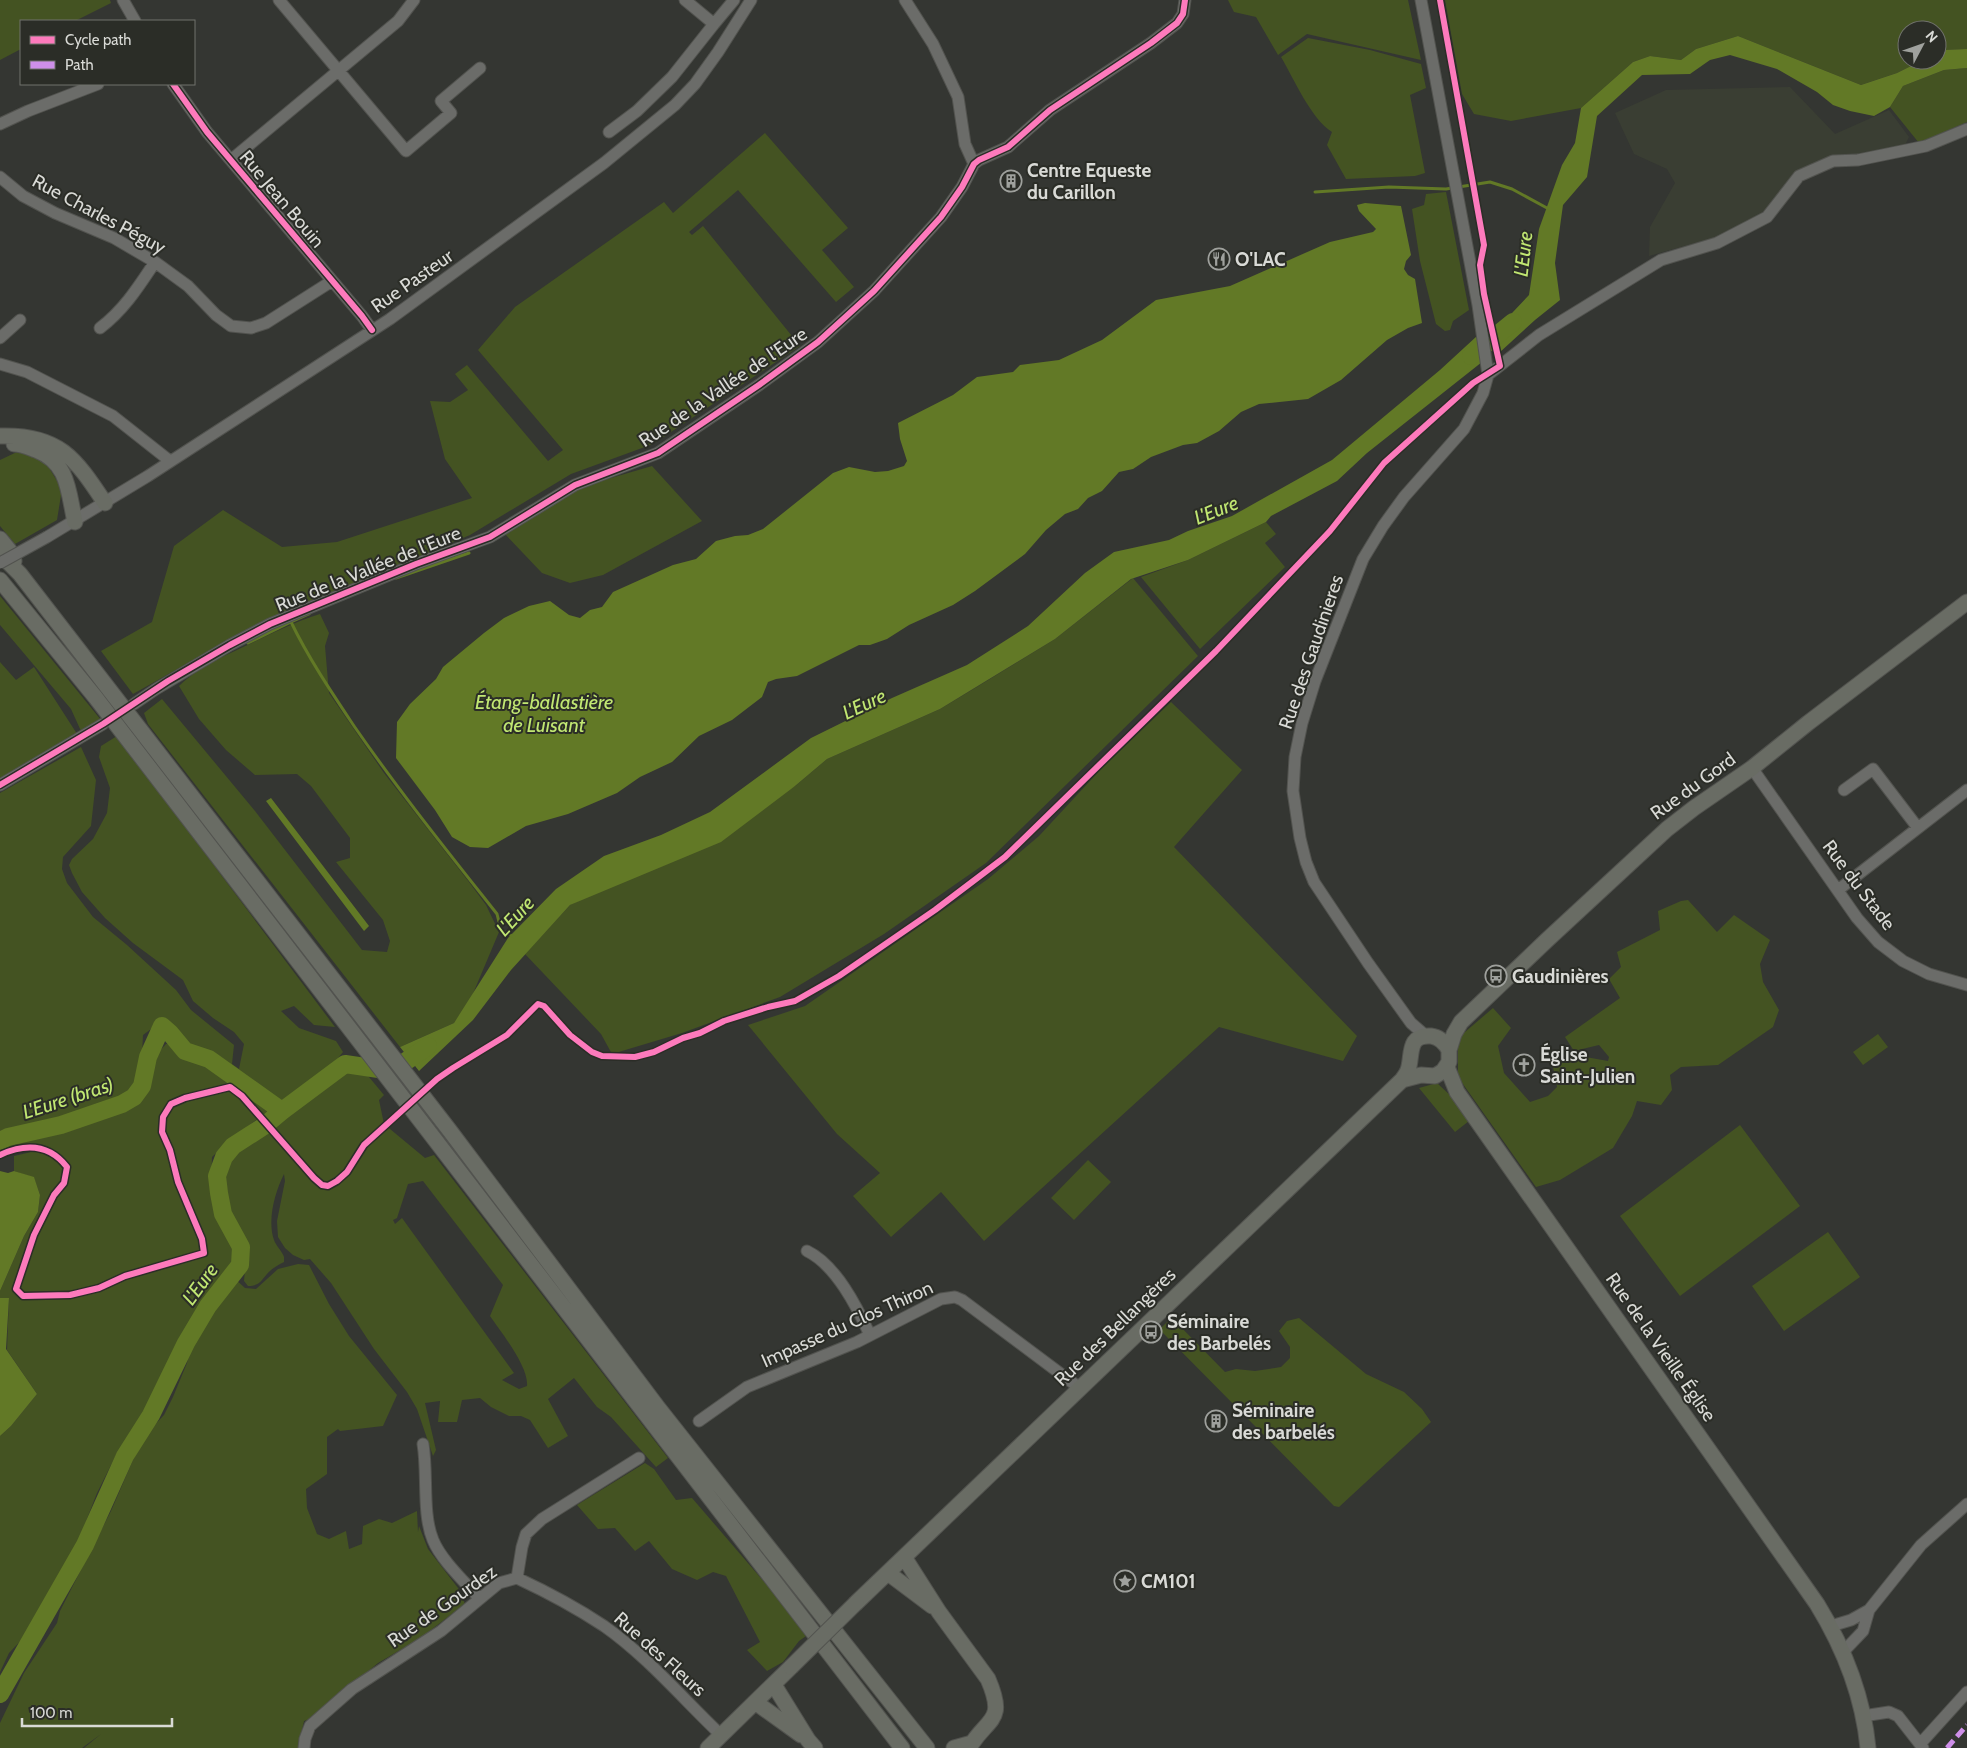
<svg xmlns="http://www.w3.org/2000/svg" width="1967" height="1748" font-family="Cabin,sans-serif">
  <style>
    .built { fill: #3a3e33 }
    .green { fill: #445322; fill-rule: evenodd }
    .water { fill: #627926 }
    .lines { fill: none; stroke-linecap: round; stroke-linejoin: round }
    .stream { stroke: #627926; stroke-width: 3 }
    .river { stroke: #627926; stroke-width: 18 }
    .minor-casing { stroke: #52534f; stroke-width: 13 }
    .major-casing { stroke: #52534f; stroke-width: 17 }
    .minor { stroke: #6b6c69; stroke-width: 11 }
    .major { stroke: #696c64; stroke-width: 15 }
    .minor-bridge-casing { stroke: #52534f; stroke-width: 13; stroke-linecap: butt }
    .major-bridge-casing { stroke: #52534f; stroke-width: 17; stroke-linecap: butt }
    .minor-bridge { stroke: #6b6c69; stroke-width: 11 }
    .major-bridge { stroke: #696c64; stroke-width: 15 }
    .quiet { stroke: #ce8fe9; stroke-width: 5; stroke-dasharray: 10 5; stroke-linecap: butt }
    .cycleway-casing { stroke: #2b2d27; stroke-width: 9 }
    .cycleway { stroke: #fd7abc; stroke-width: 6 }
    .labels { text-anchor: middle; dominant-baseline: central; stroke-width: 4; stroke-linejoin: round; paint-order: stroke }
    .poi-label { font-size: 19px; font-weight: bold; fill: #d9dad6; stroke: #2b2d27; text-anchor: start }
    .street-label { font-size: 19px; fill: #d9dad6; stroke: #2b2d27 }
    .water-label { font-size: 20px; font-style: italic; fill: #c1e772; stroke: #2b2d27 }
  </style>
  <rect width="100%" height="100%" fill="#343632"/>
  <path class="built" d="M1790,87L1835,134L1889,110L1909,137L1905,145L1797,174L1766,215L1724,235L1649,256L1650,227L1675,183L1667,169L1634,154L1615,113L1666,90Z"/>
  <path class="green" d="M0,0H110L111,3L75,21H21V49L0,60Z
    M1228,0H1408L1421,60L1307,34L1278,55L1256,17L1234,12Z
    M1445,0H1967V49L1942,50L1937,53V30H1907V60H1923L1897,73L1861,85L1738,36L1696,49L1681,60L1650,56L1633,62L1581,108L1511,121L1474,114L1462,94Z
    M1308,38L1370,50L1421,64L1426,88L1410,95L1425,173L1415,176L1346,179L1327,145L1332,132C1311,119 1294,79 1281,57Z
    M1967,68V122L1919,143L1890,107L1903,86L1944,70Z
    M765,133L848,228L822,250L854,287L836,302L738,190L689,232L692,235L703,226L800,346L653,444L571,474L470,535L247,630L133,694L101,651L152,622L174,546L223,510L282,547L337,542L472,498L445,459L430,401L450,402L468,390L455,374L467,365L548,461L563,450L478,350L515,307L664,202L673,213Z
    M1446,192L1469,310L1453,321L1450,330L1445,331L1436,324L1420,261L1412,209L1424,205L1426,194Z
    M19,451L46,463L62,489L57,520L15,544L0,526V460Z
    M652,466L702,521L603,575L570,583L542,573L505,534L577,488Z
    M1266,522L1276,534L1265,543L1285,567L1200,649L1141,577L1188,560Z
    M1133,578L1198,656L986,863L884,934L780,997L682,1033L612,1054L601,1034L525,954L570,905L795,786L827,759L940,709L980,685L1055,639Z
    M0,596L101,720L81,731L71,709L0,625Z
    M320,614L329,633L325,646L329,693L384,773L469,882L486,905L499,932L469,1003L454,1023L400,1047L148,724L144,713L162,699L255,811L362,950L387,952L390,941L383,920L336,862L350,858V838L311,786L297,774L255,775L226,750L199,719L179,686C204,663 225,656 256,641C277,631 297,621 320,614Z
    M0,662L16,680L34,667L79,737L0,780Z
    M1171,702L1242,770L1174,847L1357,1036L1343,1061L1219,1027L984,1241L941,1192L891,1237L853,1196L880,1173L837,1134L748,1025L805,1006L988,879L1039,836L1102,768Z
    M117,736L335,1027L314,1025L294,1006L281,1011L299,1028L336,1041L343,1052L329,1069L314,1077L300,1090L271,1114L256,1120L231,1139L212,1157L211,1186L216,1210L224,1222L236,1247V1261L193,1321L166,1379L116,1455L97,1493L67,1570L30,1631L9,1653L0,1672V1436L11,1426L37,1394L7,1350L9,1298H0V1291L24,1236L38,1212L40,1195L34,1178L14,1171V1156L40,1150L50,1155L53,1151C33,1142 20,1142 0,1151V793L81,747L96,780L91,826L63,857L62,869L67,883L93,917L127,945L176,990L191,1010L234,1045L232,1064L239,1069L244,1044L234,1032L213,1018L193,1001L183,980L133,943L105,918L82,892L72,873L69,865L72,859L93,839L107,813L110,788L99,757L101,746ZM166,1018L178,1043L166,1044L153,1058L134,1107L141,1075L143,1035Z
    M1688,900L1717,932L1734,915L1770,940L1760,964L1763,982L1779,1010L1773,1027L1718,1065L1681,1067L1670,1075L1672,1090L1661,1105L1637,1101L1632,1116L1613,1148L1560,1180L1536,1187L1458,1077V1038L1493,1008L1511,1028L1498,1046L1504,1073L1530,1102L1548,1096L1557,1087L1553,1067L1569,1054L1608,1061L1609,1057L1599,1045L1574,1051L1565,1037L1620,998L1609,979L1621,967L1617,952L1660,930L1658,911L1681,901Z
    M1878,1034L1888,1047L1863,1065L1853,1052Z
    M346,1069L364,1071L384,1095L379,1100L384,1124L425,1158L434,1155L668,1458L656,1467L611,1417L597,1407L574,1378L548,1399L568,1436L548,1448L530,1420L521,1416H509L491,1407L480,1398L462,1400L457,1422H438L440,1401L425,1403L436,1450L433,1456L417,1409L407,1392L374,1349L331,1283L310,1259L304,1260L293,1255L285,1248L278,1237L277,1221L285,1181L284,1174C275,1192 267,1220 274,1240C276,1246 282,1251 284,1257V1262C278,1265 271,1269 267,1274C261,1281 259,1286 248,1286L244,1281L246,1258L245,1237L223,1202L222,1183L225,1162L239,1149L260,1138L267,1132L270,1124L301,1100ZM423,1181L503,1285L490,1316C501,1332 529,1367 527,1386L519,1389L502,1380L514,1373L402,1218L395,1224L393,1220L397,1218L408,1184Z
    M1437,1083L1451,1096L1469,1121L1455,1132L1419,1088Z
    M1740,1125L1800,1206L1680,1296L1620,1216Z
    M1088,1160L1111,1182L1074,1220L1051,1198Z
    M1828,1232L1860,1277L1784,1331L1752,1286Z
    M298,1264L309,1265L329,1304L349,1336L397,1395L383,1426L340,1431L338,1429L327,1437V1474L306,1489L307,1508L317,1534L329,1539L346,1531L349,1549L362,1544L363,1526L379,1519L392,1523L417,1511L418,1532L419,1526L428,1549L458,1588L465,1604L419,1639L378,1663L312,1718L304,1721L298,1748H84L101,1734L82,1748H0V1723L24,1673L57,1623L60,1611L111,1511L133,1460L147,1433L164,1415L173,1397L187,1363L193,1335L210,1309L234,1278L245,1288L256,1289L278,1269Z
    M1299,1318L1366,1374L1404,1392L1422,1409L1431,1422L1339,1507L1334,1506L1162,1332L1161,1328L1169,1320H1174L1225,1372L1236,1369L1255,1371L1281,1367L1290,1358V1347L1279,1331L1287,1321Z
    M645,1463L654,1469L676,1500L692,1498L809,1634L799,1641L783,1662L767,1671L747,1650L760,1642L726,1576L713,1572L697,1580L672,1569L649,1541L635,1551L615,1528L598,1529L577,1505Z"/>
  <path class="water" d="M1738,36L1861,85L1897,73L1923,60H1937V53L1942,50L1967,49V68L1944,70L1903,86L1890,107L1874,116L1850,111L1833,105L1817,92L1777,69L1730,55L1710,60L1690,74L1642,75L1597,116L1587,177L1563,205L1555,263L1560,300L1535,320L1499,353L1495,331L1529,295L1539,229L1562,165L1575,143L1581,108L1633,62L1650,56L1681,60L1696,49Z
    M1365,203L1401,206L1411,255L1406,261L1404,269L1408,275L1415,279L1422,323L1408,328L1387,340L1341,380L1308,399L1259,404L1241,412L1219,431L1197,443L1183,445L1151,457L1133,469L1119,472L1102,491L1088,498L1078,509L1065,514L1046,530L1025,554L975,591L953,605L909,625L887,639L870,645H859L797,676L776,679L768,682L762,697L732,720L699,736L672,762L640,777L617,793L568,814L526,826L488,848L470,847L452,837L435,810L396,758L397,722L410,704L436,679L443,667L484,633L504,618L529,606L550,601L569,615L580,618L590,610L602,607L613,592L673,565L696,559L716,541L735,536L748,535L763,529L833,473L849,467L875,472L888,471L904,466L907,461L900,439L898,423L953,395L977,377L1013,372L1020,365L1059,360L1102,340L1156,300L1230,286L1330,242L1373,232L1376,229L1359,211L1357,205Z
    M1477,336L1482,362L1367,453L1337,481L1271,516L1266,522L1188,560L1131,579L1055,639L940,709L827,759L795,786L721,842L570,905L511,970L473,1020L419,1071L400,1047L454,1023L508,938L556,889L604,856L661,835L710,812L811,738L892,698L967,665L1028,626L1085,573L1114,552L1169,540L1188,531L1232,516L1332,460L1440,370Z
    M271,798L369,926L364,931L266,801Z
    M0,1171L8,1173L14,1171L34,1177L40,1195L38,1212L24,1236L0,1291Z
    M0,1298H9L6,1349L37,1394L11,1426L0,1436Z"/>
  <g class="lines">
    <path class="stream" d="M1315,192L1389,187L1446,189L1490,182L1512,189L1547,208
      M396,578L469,553
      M309,614L291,622C309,659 332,693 354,726C399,791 448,852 497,914L501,930L514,937
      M248,643L291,622"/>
    <path class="river" d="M1471,356L1513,322
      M0,1141L8,1137L61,1125L122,1104L134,1097L142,1086L148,1057L162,1026L170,1033L185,1051L209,1059L282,1111
      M0,1694L85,1545L125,1456L151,1415L186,1343L208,1306L240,1265L241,1247L223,1214L219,1193L217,1176L224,1157L233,1146L264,1126L282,1111L345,1064L392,1071L428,1046"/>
    <g class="minor-casing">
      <path id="minor" d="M123,0L135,21
        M279,0L406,151L451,113L441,101L480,68
        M685,0L714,24L734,0
        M905,0L933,44L958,97L965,144L974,164
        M1421,0L1478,305L1488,375L1483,393L1464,429L1404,497L1383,526L1363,559L1315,681L1302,723L1295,757L1293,791L1300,838L1306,862L1314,882L1368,963L1411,1023L1426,1036
        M173,84L207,132L362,316L372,330
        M0,124L28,111L98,84
        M609,132L637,111L672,77L714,24
        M231,160L398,21L414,0
        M0,177L23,196L55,213L114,238L155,262L188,286L216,315L231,326L251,328L266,323L332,281
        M100,328C124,310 139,286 155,262
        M0,338L20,320
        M0,364L27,372L113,416L170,461
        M1488,375L1539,335L1661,260L1717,243L1767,217L1799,176L1833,161L1858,160L1926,146L1967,129
        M47,537L148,476L390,319L604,163L675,105L695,84L718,52L751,0
        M134,704L156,689L230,645L270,624L416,564L490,537L575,485L658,453L759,385L818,342L874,291L941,217L962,187L974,164L979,160L1008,147L1050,110L1151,43L1177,23L1183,14L1185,0
        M1752,768L1857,918L1878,942L1903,961L1929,974L1967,985
        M0,785L103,724
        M1844,790L1873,769L1918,828
        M1838,890L1967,790
        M807,1251C836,1265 857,1307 870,1335
        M699,1421L747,1387L857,1342L941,1299L955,1297L962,1300L1081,1389
        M423,1444C428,1474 422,1514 433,1540C441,1560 465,1582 479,1598
        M517,1578C547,1592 577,1608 604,1626C648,1657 683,1699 721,1735
        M1831,1626L1851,1620L1869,1610L1921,1545L1967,1504
        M1843,1652L1863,1631L1869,1610
        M1863,1716L1889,1712L1898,1716L1923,1748
        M1920,1744L1967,1692
        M304,1748L305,1739L310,1726L352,1689L441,1631L499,1583L517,1578L522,1547L526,1534L542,1519L639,1458"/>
    </g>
    <g class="major-casing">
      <path id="major" d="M0,436C59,434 75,458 105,503
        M14,444C22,444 28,447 36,450C69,463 68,491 75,522
        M0,539L9,550L14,561
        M0,554L20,574L450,1131L659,1409L927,1748
        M0,580L96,698L902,1748
        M1447,1067L1457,1092L1817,1604C1844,1648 1863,1696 1868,1748
        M1402,1080L1421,1075L1435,1076L1443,1071L1449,1062V1050L1454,1034L1461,1022L1547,940L1667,829L1694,808L1752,768L1808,723L1967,602
        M904,1557L939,1612L988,1679C1007,1723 987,1717 969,1748
        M888,1573L932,1606
        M856,1603L1402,1080C1404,1077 1407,1073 1408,1070C1413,1057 1406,1034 1431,1036C1440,1037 1445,1043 1449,1050
        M774,1685L808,1740L815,1748
        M755,1702L801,1735
        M708,1748L791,1667
        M954,1748L972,1743"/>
    </g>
    <use href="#minor" class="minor"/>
    <use href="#major" class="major"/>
    <g class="minor-bridge-casing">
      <path id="minor-bridge" d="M0,563L47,537"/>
    </g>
    <g class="major-bridge-casing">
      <path id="major-bridge" d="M791,1667L856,1603"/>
    </g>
    <use href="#minor-bridge" class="minor-bridge"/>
    <use href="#major-bridge" class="major-bridge"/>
    <path class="quiet" d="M1947,1748L1967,1725"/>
    <g class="cycleway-casing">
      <path id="cycleway" d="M173,84L207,132L362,316L372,330
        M0,785L103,724L168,681L230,645L270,624L416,564L490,537L575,485L658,453L759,385L818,342L874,291L941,217L962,187L974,164L979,160L1008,147L1050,110L1151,43L1177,23L1183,14L1185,0
        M0,1155C26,1143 49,1144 67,1167L64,1183L54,1195L34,1235L16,1289L23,1296L70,1295L99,1288L125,1276L204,1253L202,1239L178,1182L170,1150L162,1132L163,1117L171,1104L185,1098L230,1087L242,1096L314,1178L322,1185L328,1186L337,1181L347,1172L364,1145L437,1079L453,1068L507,1035L538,1004L544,1006L570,1035L592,1052L602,1056L635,1057L654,1052L683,1038L700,1033L724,1021L768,1007L795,1001L839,976L935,910L1005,857L1216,651L1330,531L1384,463L1473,383L1500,366L1484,294L1480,265L1484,245L1440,0"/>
    </g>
    <use href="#cycleway" class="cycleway"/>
  </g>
  <defs>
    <g id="building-ring" transform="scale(1.125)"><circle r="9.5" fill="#2b2d27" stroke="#9fa19d" stroke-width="1.5"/><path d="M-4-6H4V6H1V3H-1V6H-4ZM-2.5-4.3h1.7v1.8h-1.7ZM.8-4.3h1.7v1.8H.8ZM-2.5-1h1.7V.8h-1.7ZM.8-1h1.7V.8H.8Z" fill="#9fa19d"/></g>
    <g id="restaurant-ring" transform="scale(1.125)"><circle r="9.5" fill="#2b2d27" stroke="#9fa19d" stroke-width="1.5"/><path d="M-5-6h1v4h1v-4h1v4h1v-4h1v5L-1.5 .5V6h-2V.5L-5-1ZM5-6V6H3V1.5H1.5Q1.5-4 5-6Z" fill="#9fa19d"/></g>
    <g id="bus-ring" transform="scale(1.125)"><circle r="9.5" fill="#2b2d27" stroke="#9fa19d" stroke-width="1.5"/><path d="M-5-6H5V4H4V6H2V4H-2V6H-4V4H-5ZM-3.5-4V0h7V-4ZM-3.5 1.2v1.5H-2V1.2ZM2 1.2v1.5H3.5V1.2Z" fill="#9fa19d"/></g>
    <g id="church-ring" transform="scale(1.125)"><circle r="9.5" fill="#2b2d27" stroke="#9fa19d" stroke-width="1.5"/><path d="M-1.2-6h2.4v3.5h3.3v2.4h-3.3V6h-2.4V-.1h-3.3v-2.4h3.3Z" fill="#9fa19d"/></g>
    <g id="sight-ring" transform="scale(1.125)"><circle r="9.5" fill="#2b2d27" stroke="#9fa19d" stroke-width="1.5"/><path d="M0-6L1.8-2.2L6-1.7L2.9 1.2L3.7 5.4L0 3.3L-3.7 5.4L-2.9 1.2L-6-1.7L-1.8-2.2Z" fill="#9fa19d"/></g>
  </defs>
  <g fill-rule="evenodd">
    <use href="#building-ring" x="1011" y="181"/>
    <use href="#restaurant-ring" x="1219" y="259"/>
    <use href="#bus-ring" x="1496" y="976"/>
    <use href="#church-ring" x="1524" y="1065"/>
    <use href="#bus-ring" x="1151" y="1332"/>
    <use href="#building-ring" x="1216" y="1421"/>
    <use href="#sight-ring" x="1125" y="1581"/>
  </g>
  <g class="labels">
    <g class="poi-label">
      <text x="1027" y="170">Centre Equeste<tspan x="1027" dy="22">du Carillon</tspan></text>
      <text x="1235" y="259">O'LAC</text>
      <text x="1512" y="976">Gaudinières</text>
      <text x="1540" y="1054">Église<tspan x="1540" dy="22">Saint-Julien</tspan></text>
      <text x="1167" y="1321">Séminaire<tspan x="1167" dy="22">des Barbelés</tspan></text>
      <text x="1232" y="1410">Séminaire<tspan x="1232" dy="22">des barbelés</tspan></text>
      <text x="1141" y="1581">CM101</text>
    </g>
    <g class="street-label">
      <text transform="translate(282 199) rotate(50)">Rue Jean Bouin</text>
      <text transform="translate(99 214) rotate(28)">Rue Charles Péguy</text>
      <text transform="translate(412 281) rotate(-35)">Rue Pasteur</text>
      <text transform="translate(723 387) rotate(-34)">Rue de la Vallée de l'Eure</text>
      <text transform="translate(368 569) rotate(-22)">Rue de la Vallée de l'Eure</text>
      <text transform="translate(1311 652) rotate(-71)">Rue des Gaudinieres</text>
      <text transform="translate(1693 786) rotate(-36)">Rue du Gord</text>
      <text transform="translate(1859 885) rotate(53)">Rue du Stade</text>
      <text transform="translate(847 1324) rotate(-24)">Impasse du Clos Thiron</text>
      <text transform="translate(1115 1327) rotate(-44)">Rue des Bellangères</text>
      <text transform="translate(1661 1347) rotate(55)">Rue de la Vieille Église</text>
      <text transform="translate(442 1606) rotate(-35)">Rue de Gourdez</text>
      <text transform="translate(660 1654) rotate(42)">Rue des Fleurs</text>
    </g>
    <g class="water-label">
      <text transform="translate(1523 254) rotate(-84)">L'Eure</text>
      <text transform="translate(1216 510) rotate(-22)">L'Eure</text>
      <text x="544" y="702">Étang-ballastière<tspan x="544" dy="23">de Luisant</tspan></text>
      <text transform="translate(864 704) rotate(-25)">L'Eure</text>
      <text transform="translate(515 916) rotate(-47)">L'Eure</text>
      <text transform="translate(68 1098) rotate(-18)">L'Eure (bras)</text>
      <text transform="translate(200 1284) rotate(-54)">L'Eure</text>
    </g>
  </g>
  <rect x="20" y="20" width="175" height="65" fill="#2b2d27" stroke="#71726d"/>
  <rect x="30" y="36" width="25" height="8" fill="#fd7abc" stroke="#71726d"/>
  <text x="65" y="45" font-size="15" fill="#d9dad6">Cycle path</text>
  <rect x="30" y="61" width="25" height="8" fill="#ce8fe9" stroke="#71726d"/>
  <text x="65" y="70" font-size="15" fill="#d9dad6">Path</text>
  <g transform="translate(1922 45) rotate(49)"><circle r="24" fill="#2b2d27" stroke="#71726d"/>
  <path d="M0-4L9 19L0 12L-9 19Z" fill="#9fa19d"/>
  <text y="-8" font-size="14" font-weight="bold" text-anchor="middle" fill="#d9dad6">N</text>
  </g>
  <path d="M22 1718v8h150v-8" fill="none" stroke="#d9dad6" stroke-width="2.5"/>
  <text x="30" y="1718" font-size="15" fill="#d9dad6" stroke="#2b2d27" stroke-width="4" paint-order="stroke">100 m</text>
</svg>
